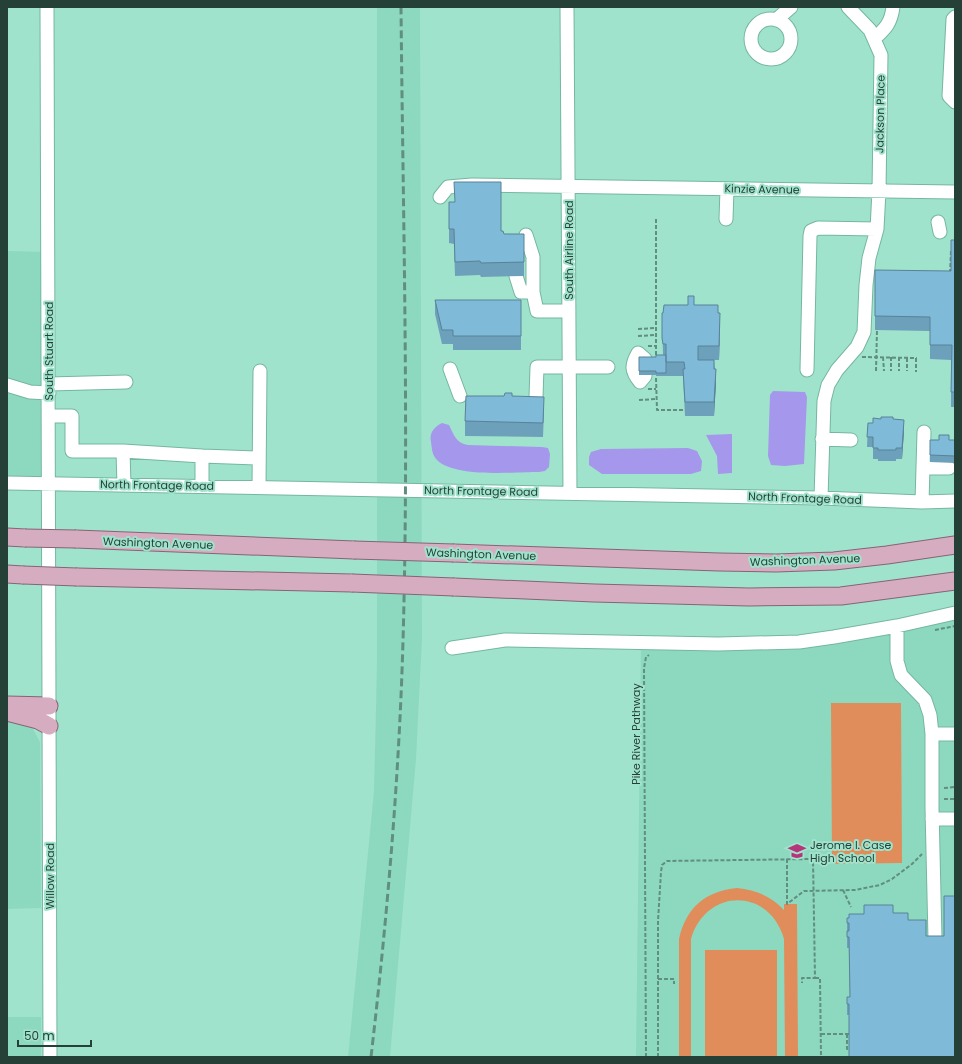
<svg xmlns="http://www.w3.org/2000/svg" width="962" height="1064" font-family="Poppins,sans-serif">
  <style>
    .built { fill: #8dd9bf }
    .green { fill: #e08d5b }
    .water { fill: #a597ec }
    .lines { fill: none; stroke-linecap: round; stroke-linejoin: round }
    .minor-casing { stroke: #75b7a0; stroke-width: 15 }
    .major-casing { stroke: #866375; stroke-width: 19 }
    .path { stroke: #608f7e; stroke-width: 2; stroke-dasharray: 4 2; stroke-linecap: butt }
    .minor { stroke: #fff; stroke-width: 13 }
    .major { stroke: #d6adc0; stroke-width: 17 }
    .rail { stroke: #608f7e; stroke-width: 3; stroke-dasharray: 8 4; stroke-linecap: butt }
    .major-bridge-casing { stroke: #866375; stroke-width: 19; stroke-linecap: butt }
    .major-bridge { stroke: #d6adc0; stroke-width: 17 }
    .wall { fill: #6da0ba }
    .shaded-wall { fill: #598297 }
    .building { fill: #7fbad8; stroke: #598297 }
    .labels { text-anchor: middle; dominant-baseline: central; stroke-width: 4; stroke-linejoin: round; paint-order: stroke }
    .street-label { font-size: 11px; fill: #254137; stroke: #a0e3cc }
    .poi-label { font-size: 11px; fill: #254137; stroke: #a0e3cc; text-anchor: start }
  </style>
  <rect width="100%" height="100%" fill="#a0e3cc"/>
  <path class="built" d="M377,7H420L422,638L416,759L390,1057H348L374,791L376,708L377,659Z
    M7,251L48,252L49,483H7Z
    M955,613V1057H636L641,643L799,642Z
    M7,720L33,729L40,742L41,908L7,909Z
    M7,1017H41V1057H7Z"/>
  <path class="green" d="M831,703H901L902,863L832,864Z
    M737,888C756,890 771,896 784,910V904H797L798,1057H785L784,939C769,887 706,888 691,939V1057H679V939C686,908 705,891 737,888Z
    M705,950H777V1057H705Z"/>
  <path class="water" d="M773,391L805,392L807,397L804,464L785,466L771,465L768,456L770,395Z
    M442,423L449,425C454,435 456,443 468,445L542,447L548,448L550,454L549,467L545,471L539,472C515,472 455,478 437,460C432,455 432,449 431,442C429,433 434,427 442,423Z
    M732,434V473L718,474L717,456L706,435Z
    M688,448L697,451L702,461L701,471L691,474H602L589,465V457L591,452L601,449Z"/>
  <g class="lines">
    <g class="minor-casing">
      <path id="minor" d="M47,7L50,1057
        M567,7L570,493
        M955,17L953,19L949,96L955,102
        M751 39a20 20 0 1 1 40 0a20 20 0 1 1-40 0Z
        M776,20L791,7
        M874,39C886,28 891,23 893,7
        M440,197L448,187L472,185L955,192
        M726,219L727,189
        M938,222L940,232
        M526,235L533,257V292L537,311H569
        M516,276L521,292H533
        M638,353L645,359V376L640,382C631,371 631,365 638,353Z
        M450,369L460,396
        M807,370L810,236L811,231L818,228L877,229
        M49,384L126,382
        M7,385L30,392L49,393
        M536,397L537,367H608
        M49,416H72V451H123L124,485
        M822,439L851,440
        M123,451L202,456
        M923,468H949
        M7,483L821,498L922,502L955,501
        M202,486V456L259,458
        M259,487L260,371
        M821,498L824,401L828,385L837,370L857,347L864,332L866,285L869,258L877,229L879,191L881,55L870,30L848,7
        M922,502L924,432
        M897,626V661L901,675L925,700L930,715L932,734V808L935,939
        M452,648L505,640L718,644L799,642L834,637L897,626L955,613
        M932,734H955
        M932,819H955"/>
    </g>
    <g class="major-casing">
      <path id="major" d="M7,537L25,538
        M76,539L354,550
        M454,553L719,562L776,563L834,561L887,555L955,545
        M7,574L23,575
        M77,577L352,583
        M454,587L594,593L749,597L841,596L955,581
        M7,705L49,706
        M7,712L38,720L49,726"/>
    </g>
    <path class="path" d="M656,219V356
      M950,273L951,251H955
      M638,329L656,328
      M638,336L656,335
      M648,346H656
      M862,357L916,358V372
      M883,357L884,371
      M891,357V371
      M899,357V371
      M907,358V371
      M876,371L877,330
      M656,378L657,410H684
      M648,389H656
      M639,400L657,399
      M935,630L955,626
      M944,788L955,787
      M944,799H955
      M787,859V904L804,891L855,890L880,885L892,879L912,864L922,854
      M843,890L851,907
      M815,978H820L821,1057
      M658,979H674V984
      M821,1034H849
      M847,1034V1049H849
      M646,1057L644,668L646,657L649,655
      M658,1057V921L661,872L662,865L667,861L813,859L815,978H802V983"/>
    <use href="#minor" class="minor"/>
    <use href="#major" class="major"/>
    <path class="rail" d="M371,1057C387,919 399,780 403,641C409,430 403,218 401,7"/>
    <g class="major-bridge-casing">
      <path id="major-bridge" d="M25,538L76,539
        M354,550L454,553
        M23,575L77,577
        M352,583L454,587"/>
    </g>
    <use href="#major-bridge" class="major-bridge"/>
  </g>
  <path class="wall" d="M449,202L501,231L504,234H524V276L481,277L480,275L455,276L454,244L449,243Z
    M955,240V407H951V360L930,359V331L875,330V316L951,271Z
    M435,300H521V350H453V344H442L435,314Z
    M694,305L718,313L720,327L719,360H714L716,383L714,416H685L683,376H656V375H639V357H656L663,355L662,313Z
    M512,396L544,411L543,437L465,436V421Z
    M893,419L904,431L902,459H896V461H878V459H873V447H867L868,423H873Z
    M930,440H955V463L930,462Z
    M893,913L908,920L926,936L955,1057L849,1015H847V997H850L849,948H847V918Z"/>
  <path class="shaded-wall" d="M720,313V327L719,360V346Z
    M716,369V383L714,416V402Z
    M904,420V431L902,459V448Z"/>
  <path class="building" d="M454,182H501V231H503L504,234H524V262L481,263L480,261L455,262L454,229H449V202H455Z
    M951,240H955V392H951L952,345H930V317L875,316V270L951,271Z
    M688,296H694V305H718V313H720L719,346H698V360H714V369H716L714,402H685L683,369H685L684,362H666V344H663L662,338V313H663L664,305H688Z
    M435,300H521V336H453V330H442Z
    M656,355H666V373H656V371H639V357H656Z
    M505,393H512V396L544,397L543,423L465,421L466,396H504Z
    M881,417H893V419L904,420L902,448H896V450H878V448H873V437H867L868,423H873V418L881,419Z
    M939,435H949V440H955V456L930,455V440H939Z
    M944,896H955V1057H849V1004H847V997H850L849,937H847V931H849V923H847V918H849V914H864V905H893V913H908V920H926V936H944Z"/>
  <defs>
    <g id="school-bare" transform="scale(1.38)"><path d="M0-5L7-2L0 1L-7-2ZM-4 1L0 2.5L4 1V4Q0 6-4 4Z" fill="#b6347c" stroke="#a0e3cc" stroke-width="2.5" paint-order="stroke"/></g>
  </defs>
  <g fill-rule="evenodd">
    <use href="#school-bare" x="797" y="851"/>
  </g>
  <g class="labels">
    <g class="street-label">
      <text transform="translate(880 114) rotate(-89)">Jackson Place</text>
      <text transform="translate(762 189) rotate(1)">Kinzie Avenue</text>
      <text transform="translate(569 250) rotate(-90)">South Airline Road</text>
      <text transform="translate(49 351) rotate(-90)">South Stuart Road</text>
      <text transform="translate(157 485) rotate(1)">North Frontage Road</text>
      <text transform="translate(481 491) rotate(1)">North Frontage Road</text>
      <text transform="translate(805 498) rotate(2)">North Frontage Road</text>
      <text transform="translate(158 543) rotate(2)">Washington Avenue</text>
      <text transform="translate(481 554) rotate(2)">Washington Avenue</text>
      <text transform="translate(805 560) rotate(-2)">Washington Avenue</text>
      <text transform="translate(636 734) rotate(-90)">Pike River Pathway</text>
      <text transform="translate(50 876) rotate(-90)">Willow Road</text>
    </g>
    <g class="poi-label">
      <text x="810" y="845">Jerome I. Case<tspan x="810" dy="13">High School</tspan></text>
    </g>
  </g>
  <rect width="962" height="1064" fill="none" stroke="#254137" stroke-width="16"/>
  <path d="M18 1040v6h73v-6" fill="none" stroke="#254137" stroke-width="2"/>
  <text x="24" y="1040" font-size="12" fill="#254137" stroke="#a0e3cc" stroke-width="3" paint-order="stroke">50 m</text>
</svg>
